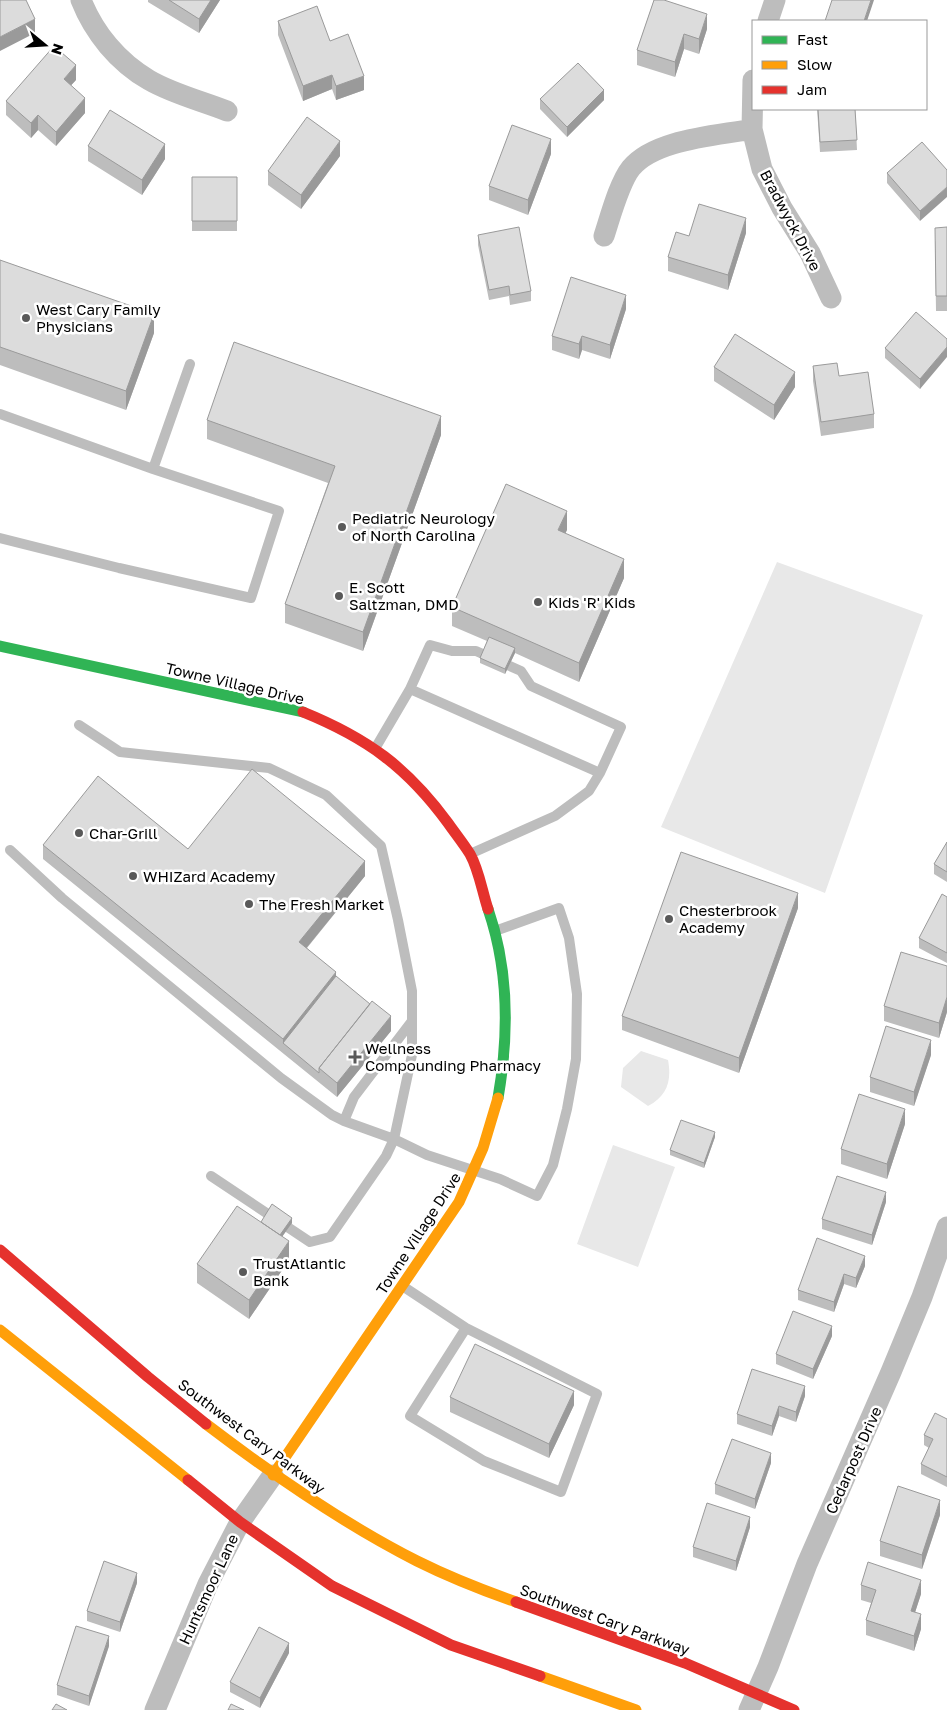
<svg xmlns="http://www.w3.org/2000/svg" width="947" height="1710" font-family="'Golos Text',sans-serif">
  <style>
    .green { fill: #e8e8e8 }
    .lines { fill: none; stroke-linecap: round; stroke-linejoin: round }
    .lane { stroke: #bdbdbd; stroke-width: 10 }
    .street { stroke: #bdbdbd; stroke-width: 21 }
    .fast { stroke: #30b455; stroke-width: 11 }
    .slow { stroke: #ff9f0a; stroke-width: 11 }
    .jam { stroke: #e5322d; stroke-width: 11 }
    .wall { fill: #bdbdbd }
    .shaded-wall { fill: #9a9a9a }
    .building { fill: #dcdcdc; stroke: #9a9a9a }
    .poi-dot { fill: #595959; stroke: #fff; stroke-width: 2 }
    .labels { text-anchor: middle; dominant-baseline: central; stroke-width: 5; stroke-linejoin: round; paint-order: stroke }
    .street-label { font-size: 15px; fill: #000; stroke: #fff }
    .poi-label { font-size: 15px; fill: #000; stroke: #fff; text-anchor: start }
  </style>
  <rect width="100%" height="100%" fill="#fff"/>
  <path class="green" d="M777,562L923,615L825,893L661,827Z
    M641,1051L668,1060C672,1081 667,1096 648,1106L621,1087L623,1068Z
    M613,1145L675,1167L638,1267L577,1244Z"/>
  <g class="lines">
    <path class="lane" d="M0,414L153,469L279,511L251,598L119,568L0,538
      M153,469L190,364
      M410,689L430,645L452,651H476L521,671L531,686L621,727L600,773
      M79,725L120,752L269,768L326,795L381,846L398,920L412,991V1055L394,1139L386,1156L330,1237L310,1242L211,1176
      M376,747L410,689L600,773L589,791L555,816L470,854
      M10,850L62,898L281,1078L332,1115L344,1121L394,1139L427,1155L500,1179L537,1196L553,1165L567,1109L576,1059L577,994L569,938L559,908L495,931
      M344,1121L354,1097L412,1021
      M404,1287L466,1328L597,1394L561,1492L484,1461L410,1416L466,1328"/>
    <path class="street" d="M81,0C94,33 118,62 149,80C173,94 202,101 227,111
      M768,21L775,0
      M753,80L752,129L762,169L782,208L810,253L831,298
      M604,236C610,218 619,183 631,168C655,139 716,136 752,129
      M155,1710L208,1584L240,1522L273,1475
      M749,1710L768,1667L807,1564L891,1372L922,1297L947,1227"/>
    <path class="fast" d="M0,646L303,712
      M488,909C509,970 509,1035 498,1098"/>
    <path class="slow" d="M0,1330L188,1480
      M206,1424C273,1475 342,1523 417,1561C449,1577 482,1590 516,1602
      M273,1475L459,1202L483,1148L498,1098
      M540,1676L636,1710"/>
    <path class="jam" d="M303,712C367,738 407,767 448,823C455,833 463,843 470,854C479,870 482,891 488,909
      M0,1250L148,1377L206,1424
      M188,1480L240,1522L332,1586L451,1645L540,1676
      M516,1602L685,1663L794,1710"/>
  </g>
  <path class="wall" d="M148,0H220L199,33L148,2Z
    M654,0L707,29L699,54L684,49L675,77L637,65V50Z
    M278,21L330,41L364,90L336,100L332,89L303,101L278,35Z
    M76,80L71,85L85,113L56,146L38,130L31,138L6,115V101Z
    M540,99L604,100L567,137L540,109Z
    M817,109H855L857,150L820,152Z
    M922,142L920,221L887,183V173Z
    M88,146L165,159L142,195L88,161Z
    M551,154L528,215L489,200V186Z
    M340,156L301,209L268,185V171Z
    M192,177H237V231H192Z
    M947,227V311H936L935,242Z
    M746,233L728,290L668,271V257L689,236Z
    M478,235L531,291V301L510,305L509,296L489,300L478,245Z
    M0,260L154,333L126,410L0,365Z
    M626,309L610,359L582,350L579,359L552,350V336Z
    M947,339L920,389L885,358V348Z
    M813,366L839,376L874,414V428L821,436L813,381Z
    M714,367L795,387L774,420L714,381Z
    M207,420L441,435L363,651L285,623V604L328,483L207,439Z
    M567,530L565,533L624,578L579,682L515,653L505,674L480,663V658L487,641L452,626V607Z
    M947,842V882L934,874V864Z
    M43,845L188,849L365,876L307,948L391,1031L337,1097L43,859Z
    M947,897V963L919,948V938Z
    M798,908L739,1073L622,1030V1016Z
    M947,966V1012L939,1038L884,1021V1006Z
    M931,1055L914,1106L870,1092V1077Z
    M905,1124L887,1179L841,1164V1149Z
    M715,1137L704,1168L670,1155V1150Z
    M886,1202L872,1245L822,1229V1219Z
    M261,1222L292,1223L282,1237L289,1260L249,1319L197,1283V1264Z
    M865,1266L856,1288L844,1284L834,1312L798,1300V1290Z
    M832,1336L813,1379L776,1364V1354Z
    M805,1396L796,1422L779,1416L772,1436L737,1424V1414Z
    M450,1397L574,1405L549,1458L450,1412Z
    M947,1419V1487L921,1474V1464L929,1448L924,1445V1435Z
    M771,1463L755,1509L715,1494V1484Z
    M940,1515L922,1569L880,1556V1541Z
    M750,1527L736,1571L693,1557V1547Z
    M137,1583L120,1632L87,1621V1611Z
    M861,1585L921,1594L915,1612L921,1629L914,1651L866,1635V1620L871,1603L861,1600Z
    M109,1646L89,1706L57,1695V1685Z
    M289,1653L260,1708L230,1692V1682Z"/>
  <path class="shaded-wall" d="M211,0H220L199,33V19Z
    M871,0H874L867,21H864Z
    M707,14V29L699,54V39Z
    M35,19V33L0,51V37Z
    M684,34V49L675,77V62Z
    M76,65V80L64,93V79Z
    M332,75V89L303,101V86Z
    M364,76V90L336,100V86Z
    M604,90V100L567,137V127Z
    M85,98V113L56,146V132Z
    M38,115V130L31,138V123Z
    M551,139V154L528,215V200Z
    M340,141V156L301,209V195Z
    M165,144V159L142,195V180Z
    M947,187V197L920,221V211Z
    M746,218V233L728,290V275Z
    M626,295V309L610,359V345Z
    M154,314V333L126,410V391Z
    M582,336V350L579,359V344Z
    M947,347V357L920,389V379Z
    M795,372V387L774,420V405Z
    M441,416V435L363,651V632Z
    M567,511V530L558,549V530Z
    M624,559V578L579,682V663Z
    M515,648V653L505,674V669Z
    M365,861V876L299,957V942Z
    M798,893V908L739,1073V1058Z
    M336,972V986L283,1043V1039Z
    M947,997V1012L939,1038V1023Z
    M391,1016V1031L337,1097V1083Z
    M931,1040V1055L914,1106V1092Z
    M905,1109V1124L887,1179V1164Z
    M715,1132V1137L704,1168V1163Z
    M886,1192V1202L872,1245V1235Z
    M292,1218V1223L273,1249V1244Z
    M289,1241V1260L249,1319V1300Z
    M865,1256V1266L856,1288V1278Z
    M844,1274V1284L834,1312V1302Z
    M832,1326V1336L813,1379V1369Z
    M805,1386V1396L796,1422V1412Z
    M574,1391V1405L549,1458V1444Z
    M779,1406V1416L772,1436V1426Z
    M771,1453V1463L755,1509V1499Z
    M940,1500V1515L922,1569V1555Z
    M750,1517V1527L736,1571V1561Z
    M137,1573V1583L120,1632V1622Z
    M921,1580V1594L911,1625V1611Z
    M921,1614V1629L914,1651V1636Z
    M109,1636V1646L89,1706V1696Z
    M289,1643V1653L260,1708V1698Z"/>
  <path class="building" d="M0,0H26L35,19L0,37Z
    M169,0H211L199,19Z
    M654,0H664L707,14L699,39L684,34L675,62L637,50Z
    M832,0H871L864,21H825Z
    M317,6L330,41L348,34L364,76L336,86L332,75L303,86L278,21Z
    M54,46L76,65L64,79L85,98L56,132L38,115L31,123L6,101Z
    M578,63L604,90L567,127L540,99Z
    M818,109H855L857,140L820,142Z
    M110,110L165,144L142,180L88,146Z
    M307,117L340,141L301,195L268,171Z
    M512,125L551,139L528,200L489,186Z
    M922,142L947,170V187L920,211L887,173Z
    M192,177H237V221H192Z
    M699,204L746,218L728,275L668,257L676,232L689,236Z
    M519,227L531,291L510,295L509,286L489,290L478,235Z
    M947,227V296H936L935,228Z
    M0,260L154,314L126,391L0,347Z
    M571,277L626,295L610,345L582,336L579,344L552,336Z
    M916,312L947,339V347L920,379L885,348Z
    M735,334L795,372L774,405L714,367Z
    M234,342L441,416L363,632L285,604L335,466L207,420Z
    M837,363L839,376L868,372L874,414L821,422L813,366Z
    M506,484L567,511L558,530L624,559L579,663L452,607Z
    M489,637L515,648L505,669L480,658Z
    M252,769L365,861L299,942L336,972L283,1039L43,845L98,776L188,849Z
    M947,842V872L934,864Z
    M681,852L798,893L739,1058L622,1016Z
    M942,894L947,897V953L919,938Z
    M901,952L947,966V997L939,1023L884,1006Z
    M336,976L370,1004L319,1068V1073L283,1043Z
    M372,1001L391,1016L337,1083L319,1068Z
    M886,1026L931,1040L914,1092L870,1077Z
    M859,1094L905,1109L887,1164L841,1149Z
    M681,1120L715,1132L704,1163L670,1150Z
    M837,1176L886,1192L872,1235L822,1219Z
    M272,1204L292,1218L280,1235L261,1222Z
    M237,1206L289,1241L249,1300L197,1264Z
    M817,1238L865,1256L856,1278L844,1274L834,1302L798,1290Z
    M793,1311L832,1326L813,1369L776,1354Z
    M475,1344L574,1391L549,1444L450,1397Z
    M752,1369L805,1386L796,1412L779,1406L772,1426L737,1414Z
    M935,1413L947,1419V1477L921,1464L933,1439L924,1435Z
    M732,1439L771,1453L755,1499L715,1484Z
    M898,1486L940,1500L922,1555L880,1541Z
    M707,1503L750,1517L736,1561L693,1547Z
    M104,1561L137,1573L120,1622L87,1611Z
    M868,1562L921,1580L911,1611L921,1614L914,1636L866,1620L876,1590L861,1585Z
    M76,1626L109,1636L89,1696L57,1685Z
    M259,1627L289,1643L260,1698L230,1682Z
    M56,1704L67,1710H52Z
    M231,1704L244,1710H228Z"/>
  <g class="poi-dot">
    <circle cx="26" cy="318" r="5"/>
    <circle cx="342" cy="527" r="5"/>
    <circle cx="339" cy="596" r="5"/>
    <circle cx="538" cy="602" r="5"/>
    <circle cx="79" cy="833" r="5"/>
    <circle cx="133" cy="876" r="5"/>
    <circle cx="249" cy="904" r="5"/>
    <circle cx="669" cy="919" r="5"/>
    <path d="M352.5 1049.5h5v5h5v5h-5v5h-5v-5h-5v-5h5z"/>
    <circle cx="243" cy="1272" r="5"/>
  </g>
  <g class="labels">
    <g class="street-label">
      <text transform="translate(791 220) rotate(62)">Bradwyck Drive</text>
      <text transform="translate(235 683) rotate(13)">Towne Village Drive</text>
      <text transform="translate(418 1233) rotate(-57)">Towne Village Drive</text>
      <text transform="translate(252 1436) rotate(37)">Southwest Cary Parkway</text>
      <text transform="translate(853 1460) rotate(-66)">Cedarpost Drive</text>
      <text transform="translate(208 1589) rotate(-65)">Huntsmoor Lane</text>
      <text transform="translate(605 1619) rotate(20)">Southwest Cary Parkway</text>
    </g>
    <g class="poi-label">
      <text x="36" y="309">West Cary Family<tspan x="36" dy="17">Physicians</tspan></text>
      <text x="352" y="518">Pediatric Neurology<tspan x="352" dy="17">of North Carolina</tspan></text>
      <text x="349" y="587">E. Scott<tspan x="349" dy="17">Saltzman, DMD</tspan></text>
      <text x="548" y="602">Kids 'R' Kids</text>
      <text x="89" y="833">Char-Grill</text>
      <text x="143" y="876">WHIZard Academy</text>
      <text x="259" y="904">The Fresh Market</text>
      <text x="679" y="910">Chesterbrook<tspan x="679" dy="17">Academy</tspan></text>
      <text x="365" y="1048">Wellness<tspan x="365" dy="17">Compounding Pharmacy</tspan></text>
      <text x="253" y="1263">TrustAtlantic<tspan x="253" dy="17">Bank</tspan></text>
    </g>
  </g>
  <rect x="752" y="20" width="175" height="90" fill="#ffffff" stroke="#999999"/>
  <rect x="762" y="36" width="25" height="8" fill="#30b455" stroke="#999999"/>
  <text x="797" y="45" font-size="15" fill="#000000">Fast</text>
  <rect x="762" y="61" width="25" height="8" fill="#ff9f0a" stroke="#999999"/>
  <text x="797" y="70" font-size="15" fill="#000000">Slow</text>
  <rect x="762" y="86" width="25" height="8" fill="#e5322d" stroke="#999999"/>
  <text x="797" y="95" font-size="15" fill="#000000">Jam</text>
  <g transform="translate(45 45) rotate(108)" stroke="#ffffff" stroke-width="4" paint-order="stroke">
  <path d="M0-4L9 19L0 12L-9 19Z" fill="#000000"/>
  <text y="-8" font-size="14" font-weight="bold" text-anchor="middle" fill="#000000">N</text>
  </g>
</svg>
